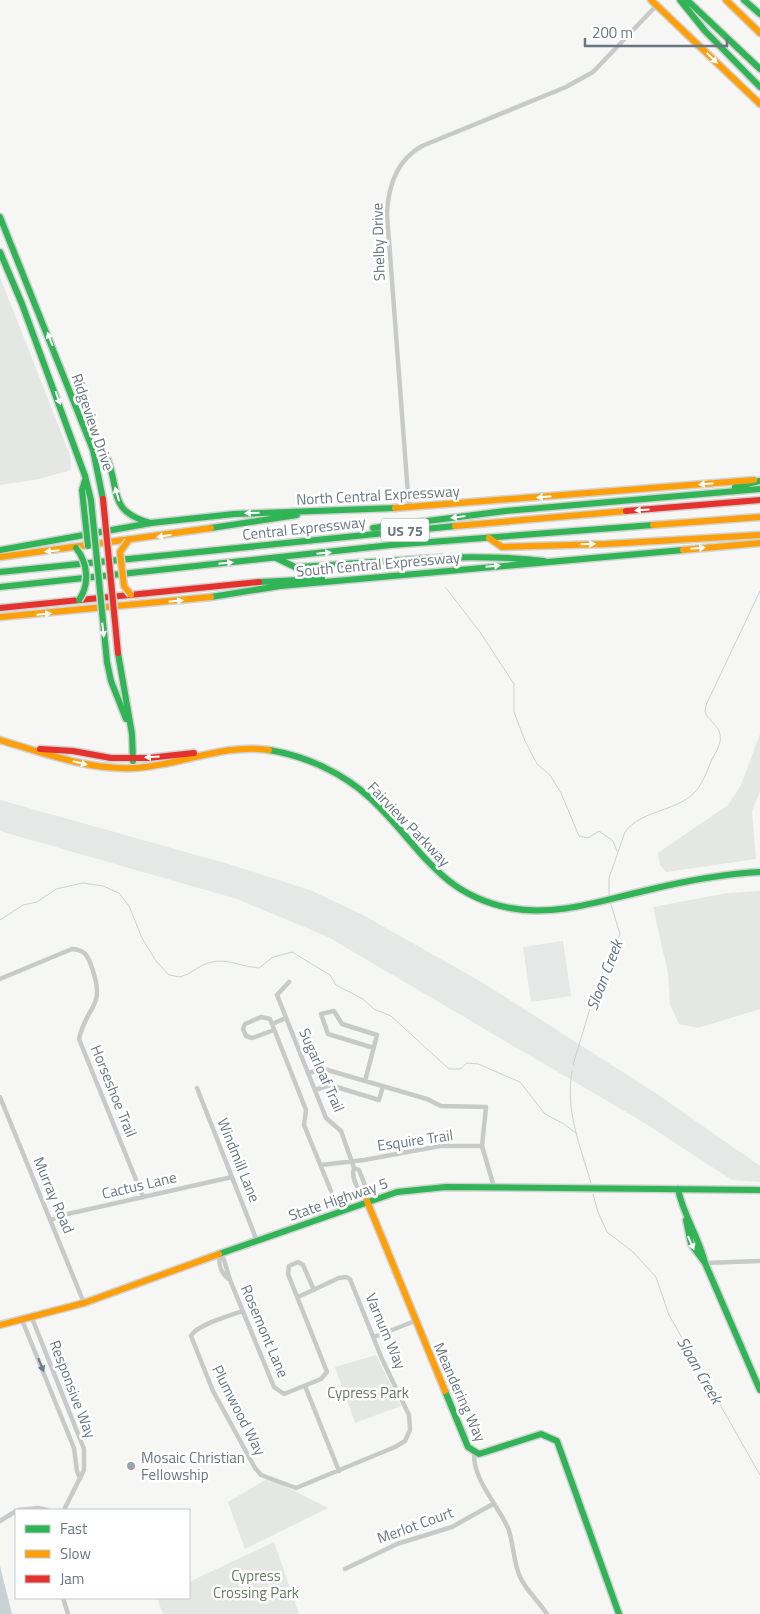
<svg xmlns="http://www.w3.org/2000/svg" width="760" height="1614" font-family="'Titillium Web',sans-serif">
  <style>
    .built { fill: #e6e7e7 }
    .green { fill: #e4e7e3 }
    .water { fill: #cad1d3 }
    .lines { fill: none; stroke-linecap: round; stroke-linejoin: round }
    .stream { stroke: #cad1d3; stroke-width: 1 }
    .fast-casing { stroke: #d2d3d3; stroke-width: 9 }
    .slow-casing { stroke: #d2d3d3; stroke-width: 9 }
    .jam-casing { stroke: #d2d3d3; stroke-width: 9 }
    .street { stroke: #c8caca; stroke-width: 4.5 }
    .fast { stroke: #30b455; stroke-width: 6 }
    .slow { stroke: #ff9f0a; stroke-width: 6 }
    .jam { stroke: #e5322d; stroke-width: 6 }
    .fast-bridge-casing { stroke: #d2d3d3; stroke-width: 9; stroke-linecap: butt }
    .slow-bridge-casing { stroke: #d2d3d3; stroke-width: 9; stroke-linecap: butt }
    .jam-bridge-casing { stroke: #d2d3d3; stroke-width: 9; stroke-linecap: butt }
    .fast-bridge { stroke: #30b455; stroke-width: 6 }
    .slow-bridge { stroke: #ff9f0a; stroke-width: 6 }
    .jam-bridge { stroke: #e5322d; stroke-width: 6 }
    .oneway { fill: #fff }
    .oneway2 { fill: #6e7b86 }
    .poi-dot { fill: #9aa3aa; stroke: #fff; stroke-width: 2 }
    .labels { text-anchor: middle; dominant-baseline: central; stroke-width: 5; stroke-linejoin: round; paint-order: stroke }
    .shield { fill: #fff; stroke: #96a0a8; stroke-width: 1 }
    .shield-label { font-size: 14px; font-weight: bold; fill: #697782 }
    .street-label { font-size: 15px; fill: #697782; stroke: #fff }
    .park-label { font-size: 15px; fill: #6b7a67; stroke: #fff }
    .poi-label { font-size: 15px; fill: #697782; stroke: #fff; text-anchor: start }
    .water-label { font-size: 16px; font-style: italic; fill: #64777e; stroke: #fff }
  </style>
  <rect width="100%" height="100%" fill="#f6f6f5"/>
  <path class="built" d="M0,800L232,865L310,890L363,915L485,984L657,1094L760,1166V1182L732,1180L643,1122L328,937L237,899L0,831Z
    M563,941L571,996L531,1002L523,947Z"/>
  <path class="green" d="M0,277L70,455L71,470L39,479L0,485Z
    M760,734V791L752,811L756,859L666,872L660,865L658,853L728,805L741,785Z
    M760,891V1009L698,1028L679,1024L670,1005L668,973L653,907L728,893Z
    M376,1355L401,1406L355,1423L335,1367Z
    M269,1478L328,1508L245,1549L228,1502Z
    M274,1542L299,1614H163L157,1598H189V1582Z"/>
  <path class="water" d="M0,1566L12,1614H0Z"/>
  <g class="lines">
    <path class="stream" d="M446,588L480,632L514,684V712L525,741L537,764L550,775L561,793L579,836L588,838L599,831L613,841L617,851
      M609,897V878L625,832C641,810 675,812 694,793C703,784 707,771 712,759C716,752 722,743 720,734C718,725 708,720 705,712L706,705L760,591
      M0,920L23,905L37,902L56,889L83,883L103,886L119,893L129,906L142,938L156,961L169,975L180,977C191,974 198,966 208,963C226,957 242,967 259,968L273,957L292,952L330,975L336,985L363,999L374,1009L391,1016L449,1069H460L467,1063L478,1064L520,1082L545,1114L564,1124L577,1134
      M573,1065L598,982L620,934L610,901
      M572,1071C565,1111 580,1145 591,1183
      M593,1194L598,1212L607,1232L633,1252L656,1277L669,1315L760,1475"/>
    <g class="fast-casing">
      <path id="fast" d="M680,0L705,31L760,87
        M687,0L760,69
        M744,0L760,14
        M0,217L93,450L103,499
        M0,252L22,304L85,476
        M93,450L108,460C120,494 109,511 150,523
        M735,487L760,481
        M211,528L297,515
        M373,528L505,511L760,489
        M0,550L151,523L234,514L395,508
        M276,558L295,567C378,563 461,551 544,561
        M0,572L455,526
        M259,582L322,579
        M0,587L391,545L653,525
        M211,597L280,586L683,550
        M118,653L132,734L133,761
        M107,662L111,681L126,719
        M269,750C306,756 343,773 370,798C419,843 437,894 510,908C556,917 603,900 648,890C685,881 722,874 760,872
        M678,1189C683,1215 699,1237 705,1263L760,1390
        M686,1220L691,1244L705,1263
        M219,1254L397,1192L446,1187L760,1190
        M445,1391L468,1447L479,1454L541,1434L557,1441L619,1614"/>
    </g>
    <g class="slow-casing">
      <path id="slow" d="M651,0L760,104
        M726,0L760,33
        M395,508L754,480
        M653,525L760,517
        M455,526L626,511
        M489,538L502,547L606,544L760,535
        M683,550L760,543
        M0,557L211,528
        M0,617L211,597
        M0,740C43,753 88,770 134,768C179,766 223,743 269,750
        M367,1201L445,1391
        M0,1325L84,1303L219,1254"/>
    </g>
    <g class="jam-casing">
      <path id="jam" d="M626,511L760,500
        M0,608L259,582
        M40,749L73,751L111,758H148L194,753"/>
    </g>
    <path class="street" d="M409,508L387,214C388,187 397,160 422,146L566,87L593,72L657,5
      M0,979L72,949C84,950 87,954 91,965C107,1009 87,1003 79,1039L143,1197
      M289,982L277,995L326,1118L341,1131L354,1168C350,1179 360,1192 367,1201
      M272,1024L286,1018
      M274,1030L252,1038L246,1036L243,1029L245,1024L261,1017L270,1019L306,1110L304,1125L331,1191
      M308,1073L324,1069L427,1099L441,1106L486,1107L482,1146L494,1187
      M365,1081L377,1035L342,1024L334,1011L321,1014L328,1034L374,1048
      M197,1088L257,1241
      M315,1090L330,1085L379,1100L383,1086
      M0,1097L84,1303
      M321,1165L364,1160L440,1146H482
      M354,1168L359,1170L366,1188L367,1200
      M51,1220L63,1215L232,1177
      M220,1254L224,1260L230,1280L274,1387L284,1394L321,1379L327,1372L288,1274L289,1266L298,1262L303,1265L314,1290
      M220,1254C218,1264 221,1274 230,1280
      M705,1263L760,1261
      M243,1311C231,1315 196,1325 191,1336L213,1391L255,1468L261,1475L296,1488L395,1447L405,1441L410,1430L409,1415L382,1359L350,1279L346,1277L339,1278L298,1297
      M32,1318L84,1449V1470L64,1510
      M22,1320L74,1448L77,1471L80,1479
      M374,1337L415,1321
      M305,1386L339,1471
      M474,1452C473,1481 497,1503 508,1528C514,1544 513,1561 520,1577C526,1590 539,1602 547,1614
      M19,1510L38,1508L47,1510
      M0,1521L16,1511
      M345,1569L397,1544L452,1527L493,1504
      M63,1598L68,1614"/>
    <use href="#fast" class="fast"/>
    <use href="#slow" class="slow"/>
    <use href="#jam" class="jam"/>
    <g class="fast-bridge-casing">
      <path id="fast-bridge" d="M85,476L91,500L107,662
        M85,480L82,490L88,546
        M76,548C88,563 90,584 79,600"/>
    </g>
    <g class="slow-bridge-casing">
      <path id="slow-bridge" d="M128,541L120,552L124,586L131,595"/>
    </g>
    <g class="jam-bridge-casing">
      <path id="jam-bridge" d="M103,499L118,653"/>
    </g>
    <use href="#fast-bridge" class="fast-bridge"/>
    <use href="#slow-bridge" class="slow-bridge"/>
    <use href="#jam-bridge" class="jam-bridge"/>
  </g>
  <defs><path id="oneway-solid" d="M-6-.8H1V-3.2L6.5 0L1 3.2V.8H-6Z" transform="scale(1.25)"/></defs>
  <g class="oneway">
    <use href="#oneway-solid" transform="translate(712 58) rotate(44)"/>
    <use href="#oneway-solid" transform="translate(50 339) rotate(-111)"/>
    <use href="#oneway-solid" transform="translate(58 398) rotate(69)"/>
    <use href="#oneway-solid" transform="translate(706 484) rotate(175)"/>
    <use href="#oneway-solid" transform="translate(117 494) rotate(-106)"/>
    <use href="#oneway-solid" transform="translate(544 497) rotate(175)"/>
    <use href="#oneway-solid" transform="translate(642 510) rotate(176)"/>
    <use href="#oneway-solid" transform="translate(252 513) rotate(178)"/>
    <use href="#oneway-solid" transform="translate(458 517) rotate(173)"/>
    <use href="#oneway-solid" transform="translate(164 536) rotate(171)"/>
    <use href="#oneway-solid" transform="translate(588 544) rotate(-2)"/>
    <use href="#oneway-solid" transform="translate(698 548) rotate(-5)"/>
    <use href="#oneway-solid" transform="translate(52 551) rotate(174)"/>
    <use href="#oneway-solid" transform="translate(324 553) rotate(-6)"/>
    <use href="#oneway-solid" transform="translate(226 563) rotate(-6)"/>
    <use href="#oneway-solid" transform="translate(493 566) rotate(-5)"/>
    <use href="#oneway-solid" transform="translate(176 601) rotate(-6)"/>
    <use href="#oneway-solid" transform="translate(44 614) rotate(-5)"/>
    <use href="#oneway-solid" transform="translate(103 630) rotate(84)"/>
    <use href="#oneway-solid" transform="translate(152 757) rotate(176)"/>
    <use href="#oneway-solid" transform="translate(80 763) rotate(14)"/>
    <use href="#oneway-solid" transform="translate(691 1243) rotate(66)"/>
  </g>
  <use class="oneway2" href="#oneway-solid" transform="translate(41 1365) rotate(68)"/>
  <circle class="poi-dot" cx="131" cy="1466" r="5"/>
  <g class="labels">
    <rect class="shield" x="381" y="518.5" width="48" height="23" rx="4"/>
    <g class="shield-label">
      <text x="405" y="530">US 75</text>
    </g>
    <g class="street-label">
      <text transform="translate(378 242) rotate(-92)">Shelby Drive</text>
      <text transform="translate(93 422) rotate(71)">Ridgeview Drive</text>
      <text transform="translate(378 495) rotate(-3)">North Central Expressway</text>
      <text transform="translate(304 528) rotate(-6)">Central Expressway</text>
      <text transform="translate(378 564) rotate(-5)">South Central Expressway</text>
      <text transform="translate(409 824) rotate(46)">Fairview Parkway</text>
      <text transform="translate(322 1070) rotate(66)">Sugarloaf Trail</text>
      <text transform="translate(114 1091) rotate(68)">Horseshoe Trail</text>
      <text transform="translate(415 1140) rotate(-8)">Esquire Trail</text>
      <text transform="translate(239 1160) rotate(68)">Windmill Lane</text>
      <text transform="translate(139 1185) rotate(-13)">Cactus Lane</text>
      <text transform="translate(54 1195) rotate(67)">Murray Road</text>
      <text transform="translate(338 1199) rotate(-19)">State Highway 5</text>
      <text transform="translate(265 1331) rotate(67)">Rosemont Lane</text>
      <text transform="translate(386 1331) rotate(67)">Varnum Way</text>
      <text transform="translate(73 1389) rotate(69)">Responsive Way</text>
      <text transform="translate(460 1392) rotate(66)">Meandering Way</text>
      <text transform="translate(239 1410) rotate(63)">Plumwood Way</text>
      <text transform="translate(415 1525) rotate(-20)">Merlot Court</text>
    </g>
    <g class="park-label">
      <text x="368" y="1392">Cypress Park</text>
      <text x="256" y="1575">Cypress<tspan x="256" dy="17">Crossing Park</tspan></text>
    </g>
    <g class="poi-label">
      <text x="141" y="1457">Mosaic Christian<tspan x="141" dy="17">Fellowship</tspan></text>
    </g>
    <g class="water-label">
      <text transform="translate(604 975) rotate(-69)">Sloan Creek</text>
      <text transform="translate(700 1370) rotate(60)">Sloan Creek</text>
    </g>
  </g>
  <rect x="15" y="1509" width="175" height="90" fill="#ffffff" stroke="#c3c9cd"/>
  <rect x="25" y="1525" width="25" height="8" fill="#30b455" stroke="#c3c9cd"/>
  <text x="60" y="1534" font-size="15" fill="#697782">Fast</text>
  <rect x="25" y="1550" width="25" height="8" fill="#ff9f0a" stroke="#c3c9cd"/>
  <text x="60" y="1559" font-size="15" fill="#697782">Slow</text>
  <rect x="25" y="1575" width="25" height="8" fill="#e5322d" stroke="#c3c9cd"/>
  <text x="60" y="1584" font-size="15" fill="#697782">Jam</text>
  <path d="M585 38v8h142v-8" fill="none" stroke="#697782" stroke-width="2.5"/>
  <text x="592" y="38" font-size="15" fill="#697782" stroke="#ffffff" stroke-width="4" paint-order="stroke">200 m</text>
</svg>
